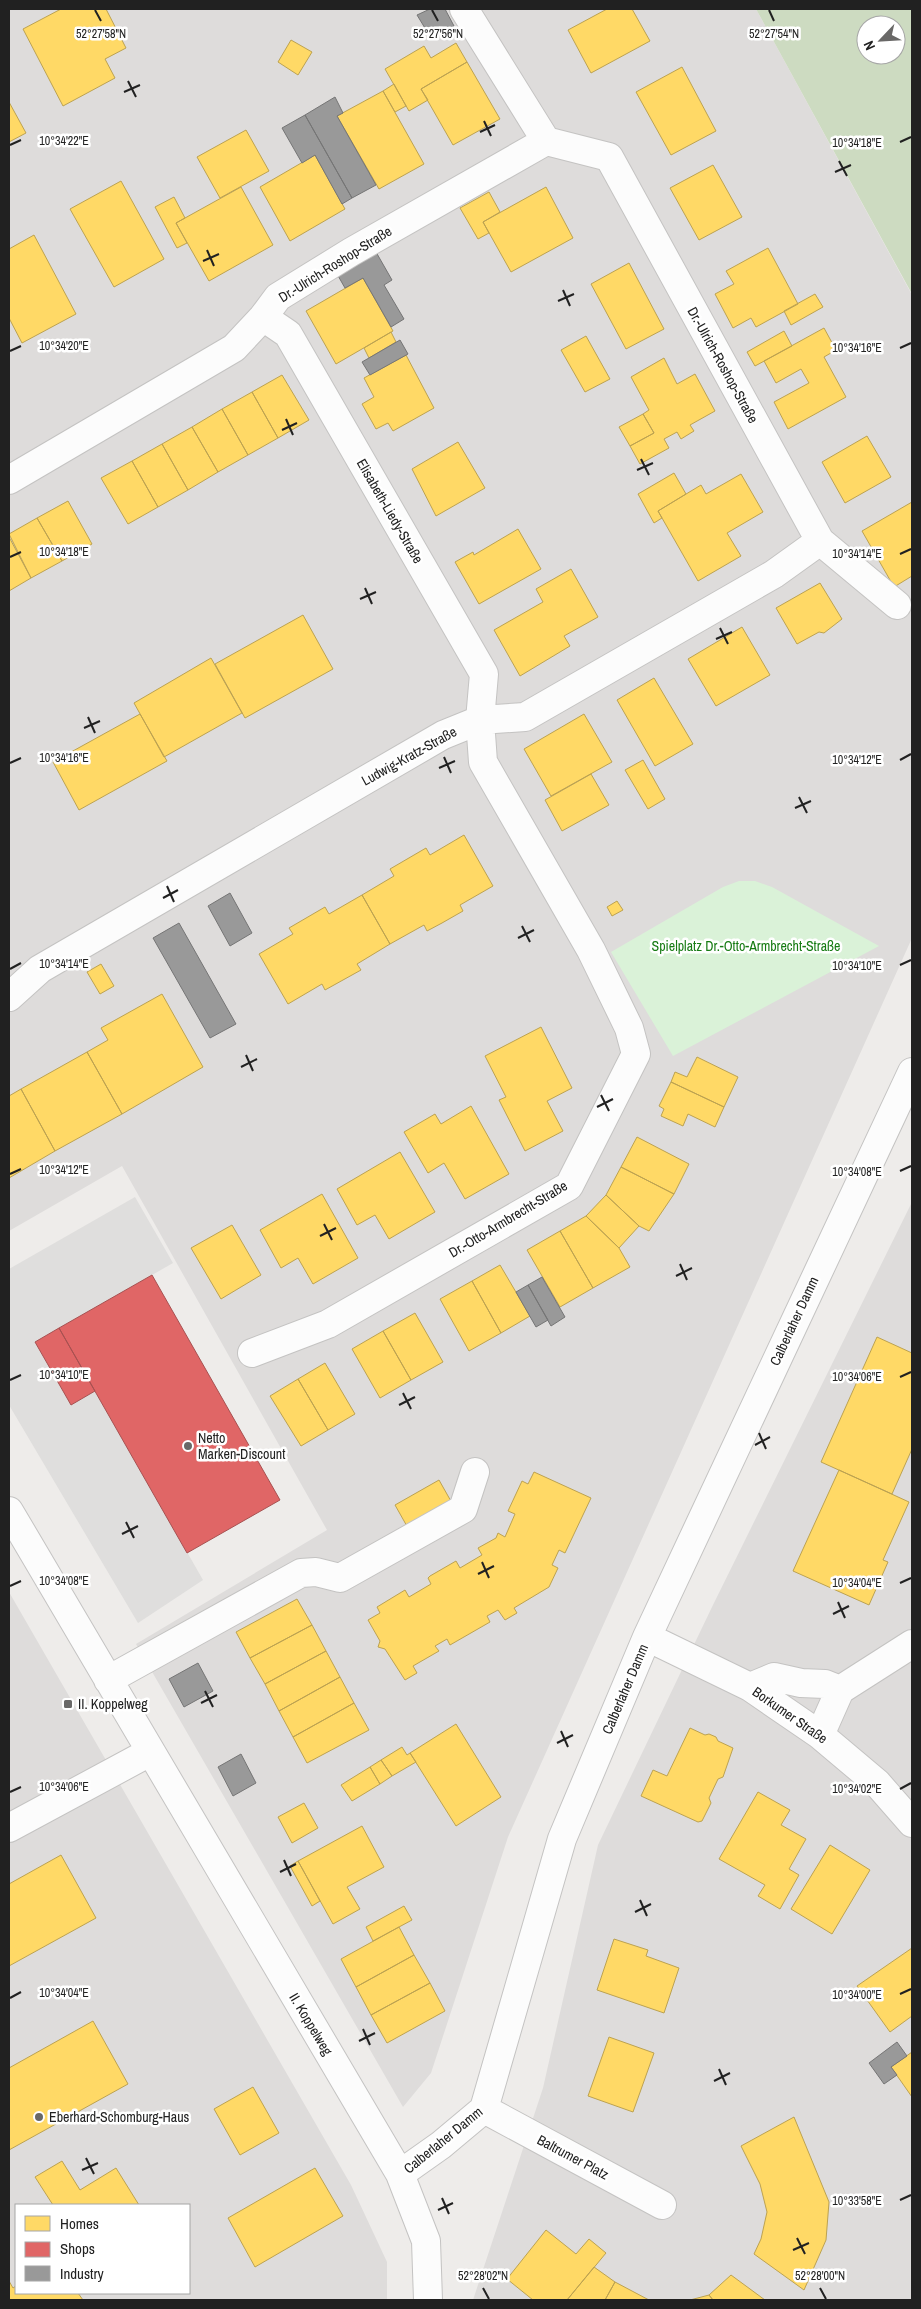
<svg xmlns="http://www.w3.org/2000/svg" width="921" height="2309" font-family="'Archivo Narrow',sans-serif">
  <style>
    .residential { fill: #dedcdb; fill-rule: evenodd }
    .forest { fill: #cddbc1; fill-rule: evenodd }
    .park { fill: #daf2d8 }
    .parking { fill: #dfdedd }
    .homes { fill: #ffd966; stroke: #bca251 }
    .shops { fill: #e06666; stroke: #a75151 }
    .industry { fill: #999; stroke: #757575 }
    .lines { fill: none; stroke-linecap: round; stroke-linejoin: round }
    .minor-casing { stroke: #c4c3c2; stroke-width: 30 }
    .minor { stroke: #fcfcfc; stroke-width: 28 }
    .ticks { fill: none; stroke: #212121; stroke-width: 2 }
    .poi-dot { fill: #696867; stroke: #fff; stroke-width: 2 }
    .labels { text-anchor: middle; dominant-baseline: central; stroke-width: 5; stroke-linejoin: round; paint-order: stroke }
    .street-label { font-size: 14px; fill: #212121; stroke: #fff }
    .park-label { font-size: 14px; fill: #167b13; stroke: #fff }
    .poi-label { font-size: 14px; fill: #212121; stroke: #fff; text-anchor: start }
    .ticks-label { font-size: 12px; text-anchor: middle; fill: #212121; stroke: #fff; stroke-width: 5; stroke-linejoin: round; paint-order: stroke }
  </style>
  <rect width="100%" height="100%" fill="#eeecea"/>
  <path class="residential" d="M9,9H756L912,295V938L508,1837L431,2073L403,2107L136,1644L327,1530L122,1166L9,1231Z
    M912,1202V2300H473L543,2088L598,1845L712,1607Z
    M9,1592L351,2185L387,2262V2300H9ZM16,2205H189V2293H16Z"/>
  <path class="forest" d="M756,9H912V295V294ZM866,25H896V55H866Z"/>
  <path class="park" d="M739,881H755L772,887L879,946L673,1056L611,952L723,887Z"/>
  <path class="parking" d="M135,1197L173,1263L35,1342L71,1405L95,1391L203,1580L138,1623L9,1405V1269Z"/>
  <path class="homes" d="M61,9H106L126,48L105,59L115,78L63,106L23,29Z
    M607,9H632L650,41L591,73L568,30Z
    M291,40L312,52L298,75L278,62Z
    M456,43L467,62L421,89L428,100L409,111L385,69L424,46L431,58Z
    M467,62L500,119L453,145L421,89Z
    M682,67L716,131L671,155L636,92Z
    M394,84L406,106L395,112L383,91Z
    M383,91L424,164L379,189L337,116Z
    M9,102L26,133L9,142Z
    M246,130L269,171L220,198L197,157Z
    M315,155L345,209L290,241L260,187Z
    M713,165L742,217L699,240L670,188Z
    M121,181L164,259L114,287L70,209Z
    M241,187L273,245L209,281L176,223Z
    M546,187L573,238L511,272L483,222Z
    M489,192L500,212L483,222L489,233L478,239L460,208Z
    M174,197L185,218L176,223L187,243L177,248L155,207Z
    M34,235L76,314L22,343L9,318V249Z
    M768,248L798,304L756,327L751,318L733,328L715,294L734,284L726,271Z
    M629,263L664,329L626,349L591,284Z
    M363,278L393,331L336,364L306,311Z
    M815,294L823,307L791,325L784,311Z
    M824,328L836,350L824,357L846,397L788,429L774,402L809,383L801,369L776,383L764,361Z
    M784,331L792,346L755,366L747,352Z
    M391,332L396,342L369,358L364,348Z
    M586,336L610,379L585,392L561,350Z
    M406,355L434,408L393,431L388,423L376,429L362,404L374,397L364,378Z
    M664,358L677,384L695,374L715,411L690,425L694,431L681,439L677,432L664,439L669,448L640,464L630,446L654,433L643,414L649,410L631,377Z
    M282,375L309,420L278,438L252,392Z
    M252,392L278,438L248,455L222,409Z
    M222,409L248,455L218,472L192,427Z
    M643,414L654,433L630,446L619,427Z
    M192,427L218,472L188,490L162,444Z
    M867,436L891,477L845,503L822,462Z
    M458,442L485,488L436,516L412,469Z
    M162,444L188,490L158,507L132,461Z
    M132,461L158,507L128,524L101,478Z
    M674,473L686,494L658,511L662,518L654,523L638,494Z
    M741,474L763,512L727,533L741,556L698,581L658,511L701,485L706,494Z
    M68,501L92,544L62,561L37,518Z
    M912,502V576L894,587L862,531Z
    M37,518L62,561L31,578L9,534Z
    M518,529L541,569L479,604L455,562L473,552L474,555Z
    M9,537L31,578L9,591Z
    M571,569L598,617L564,636L570,646L520,676L494,630L543,602L536,589Z
    M820,583L842,619L824,633L819,632L797,644L776,608Z
    M303,615L333,669L245,718L215,664Z
    M742,627L770,675L716,706L688,659Z
    M211,658L242,713L164,757L134,703Z
    M654,678L693,744L655,766L617,700Z
    M140,714L167,761L79,810L53,762Z
    M584,714L612,762L551,796L524,749Z
    M643,760L665,799L648,809L625,770Z
    M591,774L609,805L562,831L545,800Z
    M464,835L493,886L460,905L463,911L442,923L427,931L424,925L390,944L362,895L394,876L390,869L426,848L430,855Z
    M362,895L390,944L357,964L361,970L325,990L322,984L288,1004L259,954L293,934L289,928L325,907L329,914Z
    M617,901L623,910L612,916L607,907Z
    M101,964L114,986L100,994L87,972Z
    M162,994L203,1067L122,1114L87,1052L108,1040L101,1028Z
    M541,1027L572,1088L547,1101L563,1131L525,1151L499,1100L506,1097L485,1056Z
    M87,1052L122,1114L55,1151L21,1089Z
    M697,1057L738,1077L724,1107L671,1082L675,1072L687,1077Z
    M671,1082L724,1107L715,1127L688,1114L683,1126L661,1116L664,1109L659,1106Z
    M21,1089L55,1151L9,1178V1096Z
    M471,1106L509,1174L465,1199L444,1163L428,1173L404,1132L435,1114L441,1124Z
    M637,1137L689,1164L674,1194L621,1167Z
    M400,1152L435,1212L389,1239L375,1215L357,1225L337,1189Z
    M621,1167L674,1194L649,1231L639,1226L606,1195Z
    M322,1194L358,1258L313,1284L298,1258L281,1268L260,1230Z
    M606,1195L639,1226L619,1248L586,1216Z
    M586,1216L619,1248L630,1267L593,1288L560,1231Z
    M232,1225L261,1275L221,1299L191,1248Z
    M560,1231L593,1288L560,1307L527,1250Z
    M500,1265L530,1316L501,1333L472,1281Z
    M472,1281L501,1333L469,1351L440,1299Z
    M415,1313L443,1362L411,1380L383,1331Z
    M383,1331L411,1380L380,1398L352,1349Z
    M877,1337L912,1353V1449L892,1494L821,1462Z
    M325,1363L355,1414L328,1430L298,1379Z
    M298,1379L328,1430L301,1446L270,1396Z
    M839,1470L909,1502L883,1560L888,1562L869,1605L793,1571Z
    M534,1472L591,1498L565,1553L559,1550L552,1565L558,1568L549,1587L514,1608L517,1613L505,1620L498,1610L487,1616L490,1622L450,1645L447,1639L435,1646L439,1651L413,1666L417,1673L405,1680L385,1649L378,1647L380,1641L368,1620L380,1613L377,1607L405,1590L409,1597L431,1584L428,1578L430,1576L456,1561L460,1568L482,1555L478,1548L496,1538L498,1533L505,1537L515,1514L508,1511L522,1481L528,1484Z
    M439,1480L452,1503L408,1528L395,1505Z
    M297,1599L312,1625L250,1658L236,1632Z
    M312,1625L326,1651L265,1684L250,1658Z
    M326,1651L340,1677L279,1711L265,1684Z
    M340,1677L354,1703L293,1737L279,1711Z
    M354,1703L369,1730L307,1763L293,1737Z
    M456,1724L501,1797L456,1826L410,1753Z
    M690,1728L705,1735L709,1734L716,1737L718,1741L733,1748L723,1777L718,1779L709,1798L711,1803L702,1821L698,1822L641,1796L653,1770L667,1776Z
    M402,1747L407,1755L410,1753L416,1762L392,1776L381,1760Z
    M381,1760L392,1776L380,1784L370,1767Z
    M370,1767L380,1784L352,1801L341,1785Z
    M758,1792L790,1810L781,1825L806,1839L789,1869L799,1875L780,1909L758,1896L765,1885L719,1859Z
    M304,1803L318,1828L292,1843L278,1817Z
    M362,1826L384,1867L347,1887L360,1909L333,1924L298,1861Z
    M830,1845L870,1870L832,1934L791,1909Z
    M61,1855L96,1918L9,1966V1884Z
    M298,1861L320,1901L312,1906L290,1866Z
    M404,1906L412,1920L373,1941L366,1927Z
    M399,1927L414,1955L356,1987L341,1959Z
    M614,1939L648,1950L646,1956L679,1968L664,2013L597,1990Z
    M912,1948V2016L890,2032L857,1986Z
    M414,1955L430,1983L371,2015L356,1987Z
    M430,1983L445,2011L387,2043L371,2015Z
    M93,2021L128,2084L9,2150V2068Z
    M609,2037L654,2053L633,2112L588,2096Z
    M912,2052V2097L891,2067Z
    M253,2087L279,2133L240,2155L214,2109Z
    M794,2117L829,2202L826,2240L804,2290L754,2254L761,2239L767,2212L760,2184L741,2146Z
    M62,2161L80,2190L116,2168L139,2205H53L35,2177Z
    M315,2168L343,2216L255,2267L228,2218Z
    M546,2230L576,2254L589,2239L606,2253L567,2300H533L507,2279Z
    M594,2267L615,2282L605,2300H567Z
    M731,2275L765,2300H713L709,2295Z
    M9,2281L13,2288L16,2286V2293H78L83,2300H9Z
    M615,2282L649,2300H605Z
    M709,2295L713,2300H690Z"/>
  <path class="shops" d="M152,1275L280,1500L187,1553L59,1328Z
    M59,1328L95,1391L71,1405L35,1342Z"/>
  <path class="industry" d="M430,9H445L454,26L431,38L417,15Z
    M335,97L343,113L337,116L376,185L352,198L305,115Z
    M305,115L352,198L342,204L315,155L302,163L282,128Z
    M376,252L392,280L384,285L404,319L391,327L363,278L345,288L337,274Z
    M400,340L408,354L370,375L362,362Z
    M230,893L252,933L230,946L208,906Z
    M179,923L236,1024L210,1038L153,938Z
    M542,1277L565,1317L551,1326L528,1285Z
    M528,1285L548,1320L536,1327L516,1292Z
    M198,1663L213,1691L184,1707L169,1679Z
    M241,1754L256,1783L233,1796L218,1767Z
    M897,2042L907,2056L891,2067L897,2075L884,2084L869,2063Z"/>
  <g class="lines">
    <g class="minor-casing">
      <path id="minor" d="M464,9L546,141L609,157L820,541L897,605
        M9,480L234,348L263,317L278,297L351,252L546,141
        M9,997L40,969L443,735L480,720L525,717L774,574L820,541
        M252,1353L328,1324L569,1186L636,1054L629,1028L591,950L483,762L480,720L484,674L288,334L263,317
        M9,1511L400,2174L426,2241L428,2300
        M647,1637L750,1687L820,1735L877,1783L912,1823
        M108,1680L301,1573L316,1572L340,1578L463,1509L475,1472
        M750,1687L774,1677L801,1683L825,1684L840,1690
        M820,1735L840,1690L912,1644
        M9,1828L150,1752
        M484,2109L662,2205
        M400,2174L441,2145L484,2109L562,1839L647,1637L912,1072"/>
    </g>
    <use href="#minor" class="minor"/>
  </g>
  <path class="ticks" d="M95,10L101,21M432,10L438,21M769,10L774,21M128,81L136,97M124,92L140,85M484,121L491,136M480,132L495,125M900,142L911,137M10,145L21,140M839,161L847,176M835,172L851,165M207,250L214,266M203,261L219,254M563,290L570,306M558,301L574,294M900,348L911,343M10,351L21,346M286,419L293,435M282,430L297,423M641,459L649,475M637,470L653,463M900,554L911,549M10,557L21,552M365,588L372,604M360,599L376,592M720,628L728,644M716,639L732,632M88,717L95,733M84,728L100,721M444,757L451,773M900,760L911,754M10,763L21,758M439,768L455,761M799,797L807,813M795,808L811,801M167,886L174,902M163,898L178,890M522,926L530,942M518,938L534,930M900,965L911,960M10,969L21,963M246,1055L253,1071M241,1067L257,1059M601,1095L609,1111M597,1107L613,1099M900,1171L911,1166M10,1174L21,1169M324,1224L332,1240M320,1236L336,1228M680,1264L687,1280M676,1276L692,1268M900,1377L911,1372M10,1380L21,1375M403,1393L411,1409M399,1405L415,1397M759,1433L766,1449M755,1445L770,1437M126,1522L134,1538M122,1534L138,1526M482,1562L489,1578M478,1574L494,1566M900,1583L911,1578M10,1586L21,1581M838,1602L845,1618M833,1614L849,1606M205,1691L213,1707M201,1703L217,1695M561,1731L568,1747M557,1743L573,1735M900,1789L911,1783M10,1792L21,1787M284,1860L291,1876M280,1872L296,1864M640,1900L647,1916M635,1912L651,1904M900,1994L911,1989M10,1998L21,1992M363,2029L370,2045M359,2041L375,2033M719,2069L726,2085M714,2081L730,2073M86,2158L94,2174M82,2170L98,2163M442,2198L449,2214M900,2200L911,2195M438,2210L453,2203M797,2238L805,2254M793,2250L809,2243M483,2288L489,2299M820,2288L826,2299"/>
  <g class="poi-dot">
    <circle cx="188" cy="1446" r="5"/>
    <rect x="63" y="1699" width="10" height="10" rx="2.5"/>
    <circle cx="39" cy="2117" r="5"/>
  </g>
  <g class="labels">
    <g class="street-label">
      <text transform="translate(335 264) rotate(-32)">Dr.-Ulrich-Roshop-Straße</text>
      <text transform="translate(723 365) rotate(61)">Dr.-Ulrich-Roshop-Straße</text>
      <text transform="translate(390 511) rotate(60)">Elisabeth-Liedy-Straße</text>
      <text transform="translate(409 756) rotate(-29)">Ludwig-Kratz-Straße</text>
      <text transform="translate(508 1219) rotate(-31)">Dr.-Otto-Armbrecht-Straße</text>
      <text transform="translate(794 1321) rotate(-65)">Calberlaher Damm</text>
      <text transform="translate(625 1689) rotate(-67)">Calberlaher Damm</text>
      <text transform="translate(790 1715) rotate(35)">Borkumer Straße</text>
      <text transform="translate(311 2024) rotate(59)">II. Koppelweg</text>
      <text transform="translate(443 2140) rotate(-39)">Calberlaher Damm</text>
      <text transform="translate(573 2157) rotate(28)">Baltrumer Platz</text>
    </g>
    <g class="park-label">
      <text x="746" y="946">Spielplatz Dr.-Otto-Armbrecht-Straße</text>
    </g>
    <g class="poi-label">
      <text x="198" y="1438">Netto<tspan x="198" dy="16">Marken-Discount</tspan></text>
      <text x="78" y="1704">II. Koppelweg</text>
      <text x="49" y="2117">Eberhard-Schomburg-Haus</text>
    </g>
  </g>
  <g class="ticks-label">
    <text x="438" y="38">52°27'56"N</text>
    <text x="101" y="38">52°27'58"N</text>
    <text x="774" y="38">52°27'54"N</text>
    <text x="64" y="145">10°34'22"E</text>
    <text x="857" y="147">10°34'18"E</text>
    <text x="64" y="350">10°34'20"E</text>
    <text x="857" y="352">10°34'16"E</text>
    <text x="64" y="556">10°34'18"E</text>
    <text x="857" y="558">10°34'14"E</text>
    <text x="64" y="762">10°34'16"E</text>
    <text x="857" y="764">10°34'12"E</text>
    <text x="64" y="968">10°34'14"E</text>
    <text x="857" y="970">10°34'10"E</text>
    <text x="64" y="1174">10°34'12"E</text>
    <text x="857" y="1176">10°34'08"E</text>
    <text x="64" y="1379">10°34'10"E</text>
    <text x="857" y="1381">10°34'06"E</text>
    <text x="64" y="1585">10°34'08"E</text>
    <text x="857" y="1587">10°34'04"E</text>
    <text x="64" y="1791">10°34'06"E</text>
    <text x="857" y="1793">10°34'02"E</text>
    <text x="64" y="1997">10°34'04"E</text>
    <text x="857" y="1999">10°34'00"E</text>
    <text x="857" y="2205">10°33'58"E</text>
    <text x="483" y="2280">52°28'02"N</text>
    <text x="820" y="2280">52°28'00"N</text>
  </g>
  <rect width="921" height="2309" fill="none" stroke="#212121" stroke-width="20"/>
  <rect x="15" y="2204" width="175" height="90" fill="#ffffff" stroke="#a6a6a6"/>
  <rect x="25" y="2216" width="25" height="15" fill="#ffd966" stroke="#a6a6a6"/>
  <text x="60" y="2229" font-size="15" fill="#212121">Homes</text>
  <rect x="25" y="2242" width="25" height="15" fill="#e06666" stroke="#a6a6a6"/>
  <text x="60" y="2254" font-size="15" fill="#212121">Shops</text>
  <rect x="25" y="2266" width="25" height="15" fill="#999999" stroke="#a6a6a6"/>
  <text x="60" y="2279" font-size="15" fill="#212121">Industry</text>
  <g transform="translate(881 40) rotate(245)"><circle r="24" fill="#ffffff" stroke="#a6a6a6"/>
  <path d="M0-4L9 19L0 12L-9 19Z" fill="#696867"/>
  <text y="-8" font-size="14" font-weight="bold" text-anchor="middle" fill="#212121">N</text>
  </g>
</svg>
